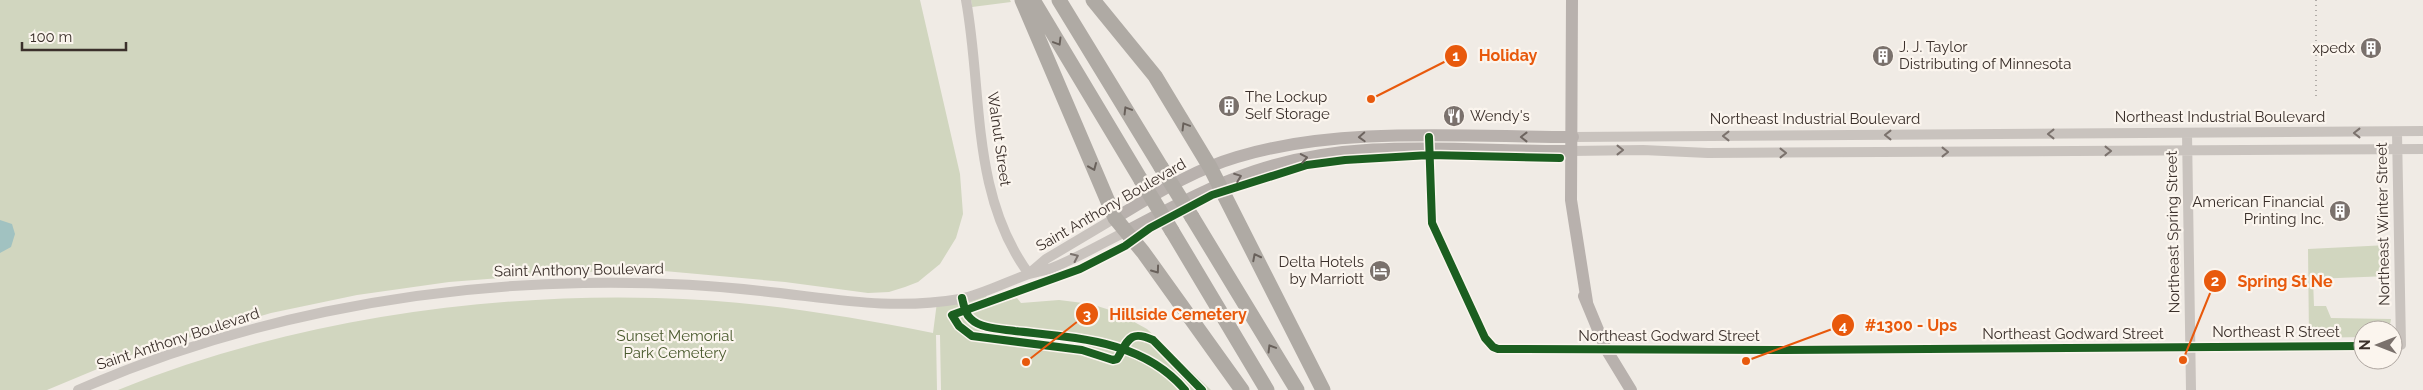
<svg xmlns="http://www.w3.org/2000/svg" width="2423" height="390" font-family="Raleway,sans-serif">
  <style>
    .green { fill: #d1d6bf }
    .water { fill: #a1c2c1 }
    .lines { fill: none; stroke-linecap: round; stroke-linejoin: round }
    .minor { stroke: #c9c3be; stroke-width: 10 }
    .major { stroke: #b8b1ad; stroke-width: 12 }
    .highway { stroke: #afaaa4; stroke-width: 15 }
    .rail { stroke: #b1aca8; stroke-width: 2; stroke-dasharray: 1 4; stroke-linecap: butt }
    .highway-bridge { stroke: #afaaa4; stroke-width: 15 }
    .cycleway-casing { stroke: #fbf5ee; stroke-width: 11 }
    .cycleway { stroke: #1b5e20; stroke-width: 8 }
    .oneway { stroke: #69615b }
    .oneway2 { stroke: #7b726d }
    .oneway3 { stroke: #6d645f }
    .labels { text-anchor: middle; dominant-baseline: central; stroke-width: 4.5; stroke-linejoin: round; paint-order: stroke }
    .poi-label { font-size: 15px; fill: #3b302b; stroke: #fbf5ee; text-anchor: start }
    .street-label { font-size: 15px; fill: #3b302b; stroke: #fbf5ee }
    .park-label { font-size: 15px; fill: #4a5a2e; stroke: #fbf5ee }
    .leader { fill: none; stroke: #e8590c; stroke-width: 2 }
    .callout-dot { fill: #e8590c; stroke: #fbf5ee; stroke-width: 2 }
    .mark-label { font-size: 15px; text-anchor: middle; font-weight: bold; fill: #fff }
    .callout-label { font-size: 16px; text-anchor: middle; font-weight: bold; fill: #e8590c; stroke: #fbf5ee; stroke-width: 4.5; stroke-linejoin: round; paint-order: stroke }
  </style>
  <rect width="100%" height="100%" fill="#f0ebe5"/>
  <path class="green" d="M0,0H920L960,174L963,214L956,238L940,264L918,282L905,287L889,292L868,293L785,282L664,271L577,272L449,282L357,295L271,313L131,355L47,390H0Z
    M971,0H1010L1011,2L972,7Z
    M2388,245L2389,276L2313,279L2314,306H2326L2331,318L2391,319L2389,330H2363V337L2309,338L2308,249Z
    M986,291L987,306L1017,298L1021,303L1059,300L1091,304L1116,312L1147,329L1211,390H941L940,335H936L937,390H118C281,323 480,293 656,298C749,300 842,315 933,333L937,302Z"/>
  <path class="water" d="M0,220L12,224L15,234L11,247L0,253Z"/>
  <g class="lines">
    <path class="minor" d="M966,0C983,92 970,194 1029,274
      M2187,133L2191,390
      M1429,137L1432,223L1485,338L1493,347L1498,349L1785,350L2363,346
      M1573,137L2423,131
      M1571,151L1643,150L1708,153L2423,149
      M1032,271L1046,259L1115,218
      M962,298C964,306 965,314 971,319C981,329 1002,329 1015,331C1076,338 1143,340 1185,390
      M2393,345H2401L2397,133
      M78,390C235,321 412,286 583,283C643,282 702,284 761,291C831,298 889,311 960,299C983,294 1004,283 1026,275C1035,272 1044,271 1052,268C1077,258 1101,244 1125,232"/>
    <path class="major" d="M1572,0L1571,200L1587,302
      M1115,218C1154,195 1193,170 1237,157C1338,126 1467,137 1573,137
      M1125,232C1167,210 1210,186 1255,171C1358,136 1466,152 1571,151
      M1584,296L1606,349L1631,390"/>
    <path class="highway" d="M1022,0L1115,218L1143,252L1242,390
      M1033,0L1141,180
      M1059,0L1161,167
      M1093,0L1155,76L1210,167L1323,390
      M1192,217L1297,390
      M1172,231L1267,390"/>
    <path class="rail" d="M2316,0V97"/>
    <path class="highway-bridge" d="M1161,167L1192,217
      M1141,180L1172,231"/>
    <g class="cycleway-casing">
      <path id="cycleway" d="M1429,137L1432,223L1485,338L1493,347L1498,349L1785,350L2363,346
        M962,298C964,306 965,314 971,319C981,329 1002,329 1015,331C1076,338 1143,340 1185,390
        M1202,390L1153,340C1129,329 1128,341 1117,359L1113,360L1082,350L972,336L959,326L952,315L1080,269L1125,246L1150,228L1212,195L1307,165L1345,160L1430,155L1560,158"/>
    </g>
    <use href="#cycleway" class="cycleway"/>
  </g>
  <defs><path id="oneway-chevron" d="M-2-3.5L2.5 0L-2 3.5" fill="none" stroke-width="1.6" stroke-linecap="round" stroke-linejoin="round" transform="scale(1.25)"/></defs>
  <g class="oneway">
    <use href="#oneway-chevron" transform="translate(1058 42) rotate(59)"/>
    <use href="#oneway-chevron" transform="translate(1127 110) rotate(-121)"/>
    <use href="#oneway-chevron" transform="translate(1185 126) rotate(-121)"/>
    <use href="#oneway-chevron" transform="translate(1093 167) rotate(67)"/>
    <use href="#oneway-chevron" transform="translate(1256 257) rotate(-117)"/>
    <use href="#oneway-chevron" transform="translate(1156 270) rotate(54)"/>
    <use href="#oneway-chevron" transform="translate(1271 348) rotate(-121)"/>
  </g>
  <g class="oneway2">
    <use href="#oneway-chevron" transform="translate(2357 133) rotate(180)"/>
    <use href="#oneway-chevron" transform="translate(2051 134) rotate(180)"/>
    <use href="#oneway-chevron" transform="translate(1888 135) rotate(180)"/>
    <use href="#oneway-chevron" transform="translate(1726 136) rotate(180)"/>
    <use href="#oneway-chevron" transform="translate(1620 150)"/>
    <use href="#oneway-chevron" transform="translate(2108 151)"/>
    <use href="#oneway-chevron" transform="translate(1945 152)"/>
    <use href="#oneway-chevron" transform="translate(1783 153)"/>
    <use href="#oneway-chevron" transform="translate(1075 257) rotate(-25)"/>
  </g>
  <g class="oneway3">
    <use href="#oneway-chevron" transform="translate(1362 137) rotate(177)"/>
    <use href="#oneway-chevron" transform="translate(1524 137) rotate(-180)"/>
    <use href="#oneway-chevron" transform="translate(1304 158) rotate(-10)"/>
    <use href="#oneway-chevron" transform="translate(1238 177) rotate(-21)"/>
  </g>
  <defs>
    <g id="building-disc" transform="scale(1.125)"><circle r="9.5" fill="#7a716c" stroke="#fbf5ee"/><path d="M-4-6H4V6H1V3H-1V6H-4ZM-2.5-4.3h1.7v1.8h-1.7ZM.8-4.3h1.7v1.8H.8ZM-2.5-1h1.7V.8h-1.7ZM.8-1h1.7V.8H.8Z" fill="#fff"/></g>
    <g id="restaurant-disc" transform="scale(1.125)"><circle r="9.5" fill="#7a716c" stroke="#fbf5ee"/><path d="M-5-6h1v4h1v-4h1v4h1v-4h1v5L-1.5 .5V6h-2V.5L-5-1ZM5-6V6H3V1.5H1.5Q1.5-4 5-6Z" fill="#fff"/></g>
    <g id="hotel-disc" transform="scale(1.125)"><circle r="9.5" fill="#7a716c" stroke="#fbf5ee"/><path d="M-6-4.5h1.5V1H6V5H4.5V3h-9V5H-6ZM-4 0a1.8 1.8 0 1 1 3.6 0ZM.5 0V-2.5h3Q6-2.5 6 0Z" fill="#fff"/></g>
  </defs>
  <g fill-rule="evenodd">
    <use href="#building-disc" x="2371" y="48"/>
    <use href="#building-disc" x="1883" y="56"/>
    <use href="#building-disc" x="1229" y="106"/>
    <use href="#restaurant-disc" x="1454" y="116"/>
    <use href="#building-disc" x="2340" y="211"/>
    <use href="#hotel-disc" x="1380" y="271"/>
  </g>
  <g class="labels">
    <g class="poi-label">
      <text x="1899" y="47">J. J. Taylor<tspan x="1899" dy="17">Distributing of Minnesota</tspan></text>
      <text x="2355" y="48" text-anchor="end">xpedx</text>
      <text x="1245" y="97">The Lockup<tspan x="1245" dy="17">Self Storage</tspan></text>
      <text x="1470" y="116">Wendy's</text>
      <text x="2324" y="202" text-anchor="end">American Financial<tspan x="2324" dy="17">Printing Inc.</tspan></text>
      <text x="1364" y="262" text-anchor="end">Delta Hotels<tspan x="1364" dy="17">by Marriott</tspan></text>
    </g>
    <g class="street-label">
      <text x="2220" y="117">Northeast Industrial Boulevard</text>
      <text x="1815" y="119">Northeast Industrial Boulevard</text>
      <text transform="translate(999 139) rotate(82)">Walnut Street</text>
      <text transform="translate(1111 205) rotate(-30)">Saint Anthony Boulevard</text>
      <text transform="translate(2383 224) rotate(-91)">Northeast Winter Street</text>
      <text transform="translate(2173 232) rotate(-91)">Northeast Spring Street</text>
      <text transform="translate(579 270) rotate(-1)">Saint Anthony Boulevard</text>
      <text x="2276" y="332">Northeast R Street</text>
      <text x="2073" y="334">Northeast Godward Street</text>
      <text x="1669" y="336">Northeast Godward Street</text>
      <text transform="translate(178 339) rotate(-18)">Saint Anthony Boulevard</text>
    </g>
    <g class="park-label">
      <text x="675" y="336">Sunset Memorial<tspan x="675" dy="17">Park Cemetery</tspan></text>
    </g>
  </g>
  <path class="leader" d="M1371 99L1456 56M2183 360L2215 281M1026 362L1087 314M1746 361L1843 325"/>
  <g class="callout-dot">
    <circle cx="1371" cy="99" r="5"/>
    <circle cx="2183" cy="360" r="5"/>
    <circle cx="1026" cy="362" r="5"/>
    <circle cx="1746" cy="361" r="5"/>
    <circle cx="1456" cy="56" r="12"/>
    <circle cx="2215" cy="281" r="12"/>
    <circle cx="1087" cy="314" r="12"/>
    <circle cx="1843" cy="325" r="12"/>
  </g>
  <g class="mark-label">
    <text x="1456" y="61">1</text>
    <text x="2215" y="286">2</text>
    <text x="1087" y="320">3</text>
    <text x="1843" y="331">4</text>
  </g>
  <g class="callout-label">
    <text x="1508" y="61">Holiday</text>
    <text x="2285" y="287">Spring St Ne</text>
    <text x="1178" y="320">Hillside Cemetery</text>
    <text x="1911" y="331">#1300 - Ups</text>
  </g>
  <g transform="translate(2378 345) rotate(270)"><circle r="24" fill="#fbf5ee" stroke="#aea6a0"/>
  <path d="M0-4L9 19L0 12L-9 19Z" fill="#7a716c"/>
  <text y="-8" font-size="14" font-weight="bold" text-anchor="middle" fill="#3b302b">N</text>
  </g>
  <path d="M22 42v8h104v-8" fill="none" stroke="#3b302b" stroke-width="2.5"/>
  <text x="30" y="42" font-size="15" fill="#3b302b" stroke="#fbf5ee" stroke-width="4" paint-order="stroke">100 m</text>
</svg>
